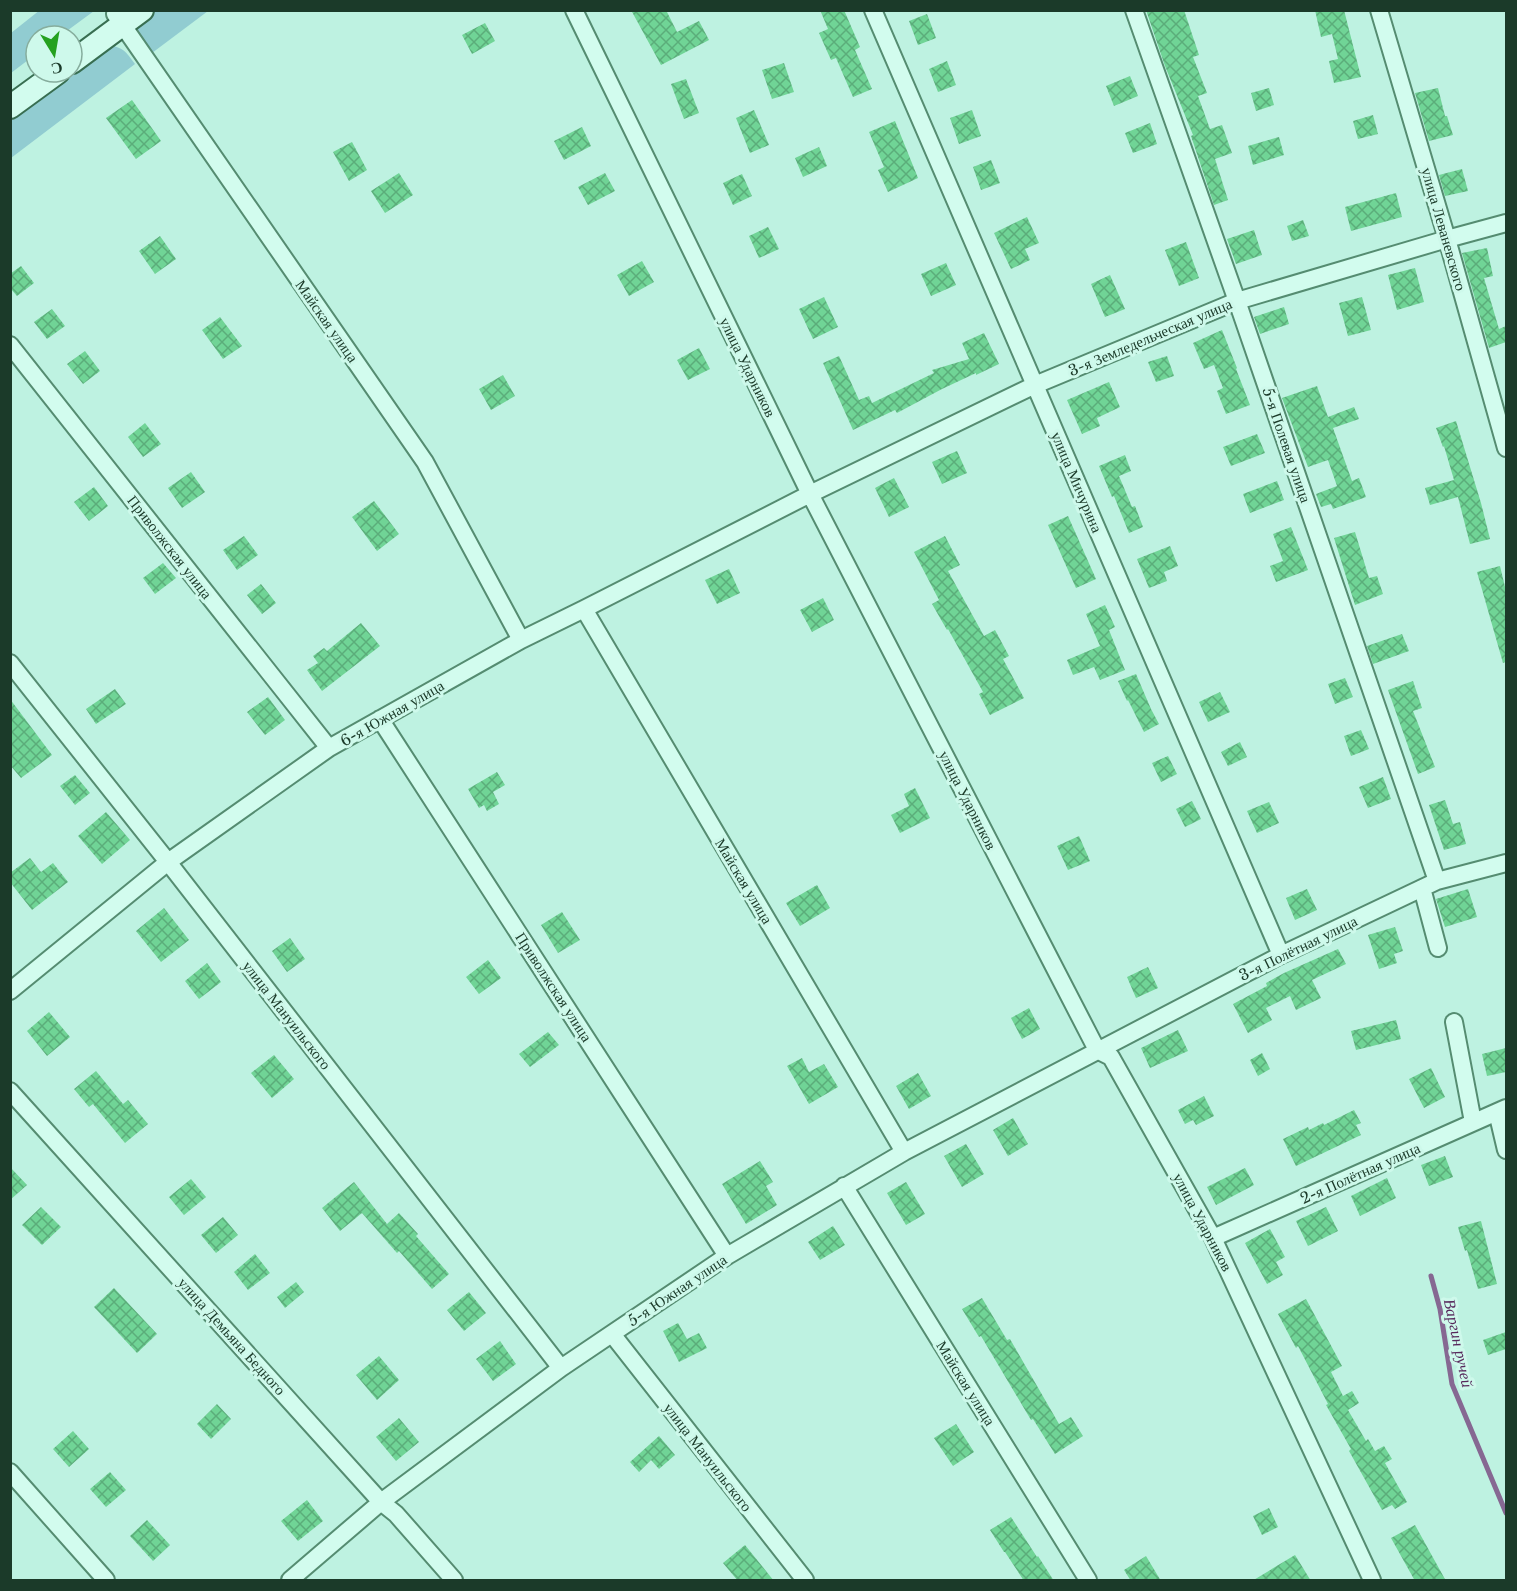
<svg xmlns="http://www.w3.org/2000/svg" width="1517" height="1591" font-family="'Libre Baskerville',serif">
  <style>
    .grass { fill: #91ccd1 }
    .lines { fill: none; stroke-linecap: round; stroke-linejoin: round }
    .stream { stroke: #866892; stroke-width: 5 }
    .building { fill: url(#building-cross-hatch) }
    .street-casing { stroke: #558c71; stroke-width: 20 }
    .secondary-casing { stroke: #386e51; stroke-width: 26 }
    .street { stroke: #d2fcee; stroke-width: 16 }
    .secondary { stroke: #d2fcee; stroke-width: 22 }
    .labels { text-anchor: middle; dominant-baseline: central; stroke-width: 6; stroke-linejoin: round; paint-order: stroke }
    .street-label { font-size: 15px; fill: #1b3a29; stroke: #cef9eb }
    .water-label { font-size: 16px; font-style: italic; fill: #57295c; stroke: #cef9eb }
  </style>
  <defs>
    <pattern id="building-cross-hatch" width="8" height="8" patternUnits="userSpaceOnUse" patternTransform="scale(1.5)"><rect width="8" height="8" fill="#70d496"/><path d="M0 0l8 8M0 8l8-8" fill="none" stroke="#5bad7a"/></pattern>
  </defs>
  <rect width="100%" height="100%" fill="#bef2e1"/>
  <path class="grass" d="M40,10L94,11L60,36H36V54L11,73V33Z
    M154,11H208L148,56C135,33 131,27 154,11Z
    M107,45C124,47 126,52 135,64L11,158L10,116Z"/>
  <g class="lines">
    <path class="stream" d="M1431,1276L1440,1309L1452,1384L1506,1513"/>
  </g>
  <path class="building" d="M631,10H666L677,32L699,21L709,40L661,65Z
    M820,10H844L860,47L855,50L872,89L853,97L836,58L831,60L819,33L828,29Z
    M1146,10H1184L1199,55L1193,57L1207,93L1198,96L1210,129L1222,125L1232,153L1215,159L1228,200L1214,205L1191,136L1193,135L1165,66Z
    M1315,10H1344L1361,77L1334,83L1329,61L1338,59L1332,34L1321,37Z
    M927,14L936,38L918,45L909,21Z
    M485,23L495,41L472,54L462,35Z
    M947,61L956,85L938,92L929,69Z
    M784,63L794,92L772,99L762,70Z
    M1130,76L1138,96L1114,106L1106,86Z
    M686,79L699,113L684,119L671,84Z
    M1269,88L1274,105L1256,111L1251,93Z
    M1438,88L1445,116H1447L1453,135L1429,141L1415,93Z
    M132,100L161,141L136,159L106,118Z
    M754,110L769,145L750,153L736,118Z
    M972,110L981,136L959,144L950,118Z
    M1373,115L1378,134L1358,139L1353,121Z
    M895,121L918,178L888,192L878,170L884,167L869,132Z
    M1150,123L1157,144L1133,153L1125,133Z
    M582,127L591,146L564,160L554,141Z
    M1279,137L1284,155L1253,165L1248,146Z
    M352,142L367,170L349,181L333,152Z
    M819,147L827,166L803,177L795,158Z
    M991,160L1000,183L981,190L973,167Z
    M1462,169L1468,191L1445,196L1439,175Z
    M399,173L413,195L385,213L371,191Z
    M605,173L615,191L588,205L578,187Z
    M742,174L752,196L733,205L723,183Z
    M1396,193L1402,217L1351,231L1345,207Z
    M1027,217L1039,243L1025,249L1030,260L1011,269L994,233Z
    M1303,220L1309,236L1292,241L1287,226Z
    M768,227L779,249L759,258L749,236Z
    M1254,230L1262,255L1236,264L1227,239Z
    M160,236L176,259L155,274L139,251Z
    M1186,242L1199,278L1179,286L1165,250Z
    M1487,248L1493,276L1484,278L1499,329L1506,326V342L1489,348L1462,253Z
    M642,261L654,282L629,296L617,275Z
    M946,263L956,285L931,296L921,274Z
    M21,266L34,283L17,296L10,288V274Z
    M1415,268L1424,302L1397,310L1388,275Z
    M1110,275L1125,309L1105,317L1091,284Z
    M824,297L838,327L813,339L799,309Z
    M1362,297L1371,330L1348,336L1339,303Z
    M1284,307L1289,324L1260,334L1254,317Z
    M52,309L65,326L47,339L34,322Z
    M220,317L242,346L223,359L202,330Z
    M1222,330L1237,368L1236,369L1250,405L1226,414L1217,391L1223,388L1214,365L1204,369L1193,343Z
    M984,333L999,364L976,375V373L942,389L897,413L895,410L853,430L823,363L839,356L859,400L869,396L872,403L934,373L932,370L969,359L962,343Z
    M699,348L710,369L688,380L677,360Z
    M85,351L100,371L83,384L67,364Z
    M1167,356L1174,376L1156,382L1148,362Z
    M503,375L515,396L491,410L479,389Z
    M1109,382L1120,407L1097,418L1100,426L1082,434L1067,400Z
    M1317,386L1328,417L1354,407L1359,419L1333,428L1352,481L1359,478L1366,497L1333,509L1331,504L1321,507L1316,494L1337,486L1328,460L1308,467L1282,398Z
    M1456,421L1481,503L1490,539L1470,544L1458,497L1430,505L1425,488L1454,480L1444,446L1443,447L1436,428Z
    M145,423L161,444L143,457L128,437Z
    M1257,434L1265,453L1231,466L1223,447Z
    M957,451L967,473L942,484L932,462Z
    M1125,455L1131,471L1119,476L1132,507L1135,506L1143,527L1129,533L1114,496L1112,497L1099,466Z
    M191,472L205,492L182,508L168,488Z
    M894,478L909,507L889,517L875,488Z
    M1277,481L1284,500L1250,513L1243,494Z
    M94,487L108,506L89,521L74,502Z
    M374,501L399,534L377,551L352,517Z
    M1068,516L1096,579L1076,588L1048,525Z
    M1291,527L1308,570L1276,582L1270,566L1283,561L1273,534Z
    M1355,532L1369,578L1377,576L1383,594L1355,605L1334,538Z
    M244,536L258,555L237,570L223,550Z
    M945,536L960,565L948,571L984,636L995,630L1009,656L1003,659L1024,698L990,715L979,694L983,692L948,629L947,630L932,604L939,600L914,552Z
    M1170,546L1178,566L1164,572L1167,581L1149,588L1137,559Z
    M163,563L176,578L155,594L143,578Z
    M1500,566L1506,591V662L1503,663L1477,572Z
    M729,569L740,593L717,604L705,580Z
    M261,584L276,603L262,614L247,595Z
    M823,598L834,620L812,632L800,610Z
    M1105,605L1115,627L1109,630L1125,670L1100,680L1094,667L1073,675L1067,660L1100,646L1086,614Z
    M361,623L380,646L322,691L307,670L318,663L313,656L324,648L327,651Z
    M1402,634L1409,651L1373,664L1367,646Z
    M1136,674L1151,709L1159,724L1144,732L1128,700L1127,701L1118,681Z
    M1345,678L1353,697L1335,704L1328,684Z
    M1413,681L1422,708L1413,711L1435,767L1418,774L1388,690Z
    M115,689L126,704L96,724L86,709Z
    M1220,692L1230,712L1208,722L1199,702Z
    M268,697L285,720L265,735L247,712Z
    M10,699L52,755L21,778L10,765Z
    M1361,730L1369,749L1351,756L1344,736Z
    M1240,742L1247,757L1228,766L1221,752Z
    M1168,756L1177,774L1161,782L1152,763Z
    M497,772L505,785L493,792L499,804L487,811L484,805L479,808L468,789Z
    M75,775L90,793L75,805L60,786Z
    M1383,777L1391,799L1368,808L1359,787Z
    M915,788L930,818L900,833L891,815L909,806L904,794Z
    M1445,800L1453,824L1460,822L1466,844L1444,850L1429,805Z
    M1192,801L1201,819L1185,827L1176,809Z
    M1269,802L1279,823L1257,833L1247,811Z
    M106,812L130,840L102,864L78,836Z
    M1079,836L1090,861L1068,870L1057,846Z
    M30,858L41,872L53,863L68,882L32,910L10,882V873Z
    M817,885L830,908L800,926L786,903Z
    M1307,889L1317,910L1295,920L1286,898Z
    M1468,889L1477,917L1445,927L1436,899Z
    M164,908L189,940L161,962L136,931Z
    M562,912L580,940L558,953L541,925Z
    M1395,927L1403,951L1394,954L1397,963L1379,969L1368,935Z
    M290,938L305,959L287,972L272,951Z
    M1338,949L1346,964L1312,980L1321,998L1296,1010L1290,996L1266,1008L1272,1020L1248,1033L1233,1004L1267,986L1266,983L1284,973Z
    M488,960L501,978L479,994L466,977Z
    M207,963L221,982L199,999L185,981Z
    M1148,967L1158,988L1136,998L1127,977Z
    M1029,1008L1040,1029L1022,1039L1011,1018Z
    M49,1012L70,1037L47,1056L27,1031Z
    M1396,1020L1401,1039L1356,1050L1351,1031Z
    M1178,1030L1188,1051L1150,1068L1141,1048Z
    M548,1032L559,1045L530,1067L519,1054Z
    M1506,1048V1072L1487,1076L1482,1054Z
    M1262,1053L1270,1069L1258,1076L1250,1060Z
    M274,1055L294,1079L272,1098L251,1073Z
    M802,1058L809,1072L824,1064L838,1087L809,1104L787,1066Z
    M1431,1068L1445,1097L1424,1108L1409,1079Z
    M96,1071L123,1104L128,1100L148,1124L125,1143L93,1104L89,1107L74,1089Z
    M918,1073L931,1096L909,1109L896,1086Z
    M1204,1096L1214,1116L1196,1125L1193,1120L1185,1124L1178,1110Z
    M1354,1110L1361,1123L1356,1125L1361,1135L1296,1166L1283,1139L1308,1127L1309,1130L1323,1123L1324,1125Z
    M1013,1118L1028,1144L1008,1156L993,1130Z
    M966,1144L984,1174L962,1187L944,1156Z
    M1445,1156L1453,1177L1429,1186L1421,1165Z
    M760,1161L773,1182L766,1186L777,1205L746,1224L722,1184Z
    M10,1167L27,1185L10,1200Z
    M1245,1168L1254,1185L1216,1205L1207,1187Z
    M1387,1178L1396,1198L1360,1216L1351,1196Z
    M191,1179L206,1197L184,1215L169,1197Z
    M354,1182L387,1224L399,1213L418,1234L416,1236L449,1274L432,1289L399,1251L397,1253L362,1213L340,1231L322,1208Z
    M906,1182L925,1214L906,1225L887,1193Z
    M41,1207L61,1227L42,1245L22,1225Z
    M1326,1207L1338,1231L1308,1246L1296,1221Z
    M223,1217L238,1235L216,1253L201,1235Z
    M1481,1221L1497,1284L1478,1289L1467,1250L1465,1251L1458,1227Z
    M833,1226L845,1245L820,1260L808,1242Z
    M1270,1229L1285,1257L1276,1262L1283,1275L1267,1284L1245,1243Z
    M255,1254L270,1273L248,1290L234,1272Z
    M296,1282L304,1292L285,1308L277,1297Z
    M114,1288L157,1334L137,1353L94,1307Z
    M469,1292L486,1313L464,1331L447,1310Z
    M982,1298L1007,1340L1010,1339L1059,1424L1071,1417L1083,1436L1055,1454L1033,1419L1031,1420L981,1336L979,1337L962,1309Z
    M1306,1299L1342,1366L1331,1372L1343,1396L1352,1391L1359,1403L1348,1410L1366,1441L1368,1439L1375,1451L1384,1446L1392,1459L1385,1463L1407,1502L1395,1509L1392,1505L1382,1510L1349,1451L1351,1449L1326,1405L1328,1404L1298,1346L1296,1348L1278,1314Z
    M678,1323L687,1339L699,1333L707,1348L679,1362L663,1331Z
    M1506,1332V1349L1488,1355L1483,1340Z
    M500,1341L516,1364L493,1381L476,1359Z
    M379,1356L399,1380L377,1400L356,1375Z
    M217,1404L231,1419L211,1439L197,1424Z
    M399,1418L419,1442L396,1461L376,1437Z
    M956,1424L974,1452L953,1466L934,1438Z
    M73,1431L89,1449L69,1467L53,1449Z
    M659,1436L675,1455L659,1469L651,1460L639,1472L630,1462Z
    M110,1472L126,1490L106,1507L90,1489Z
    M307,1500L323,1521L298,1541L281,1521Z
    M1269,1508L1278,1527L1262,1535L1253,1516Z
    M1011,1517L1037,1557L1038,1556L1054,1581H1024L1005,1552H1004L990,1530Z
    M147,1520L170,1545L153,1561L130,1536Z
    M1415,1525L1446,1581H1415L1391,1538Z
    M745,1545L774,1581H738L723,1563Z
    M1295,1555L1311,1581H1252Z
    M1146,1556L1161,1581H1131L1124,1570Z"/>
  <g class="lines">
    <g class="street-casing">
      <path id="street" d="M574,10L810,494L1097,1050L1111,1057L1213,1238L1372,1580
        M873,10L1281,955
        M1134,10L1237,301L1437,881
        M1379,10L1447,239L1506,448
        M115,14L425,462L521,640
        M10,345L329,748
        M584,609L904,1152
        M10,663L168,862L561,1368
        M380,719L727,1256
        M1422,888L1438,948
        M10,991L168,862L329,748L521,640L584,609L810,494L1035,385L1237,301L1447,239L1506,223
        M1454,1022L1473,1122
        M10,1091L381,1502L396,1514L454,1580
        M1497,1112L1506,1150
        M844,1186L1088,1580
        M1213,1238L1506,1108
        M612,1334L805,1580
        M10,1472L106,1580
        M290,1580L381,1502L561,1368L727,1256L904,1152L1281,955L1437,881L1506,863"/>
    </g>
    <g class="secondary-casing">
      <path id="secondary" d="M72,62L142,10
        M10,107L58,72"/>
    </g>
    <use href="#street" class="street"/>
    <use href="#secondary" class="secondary"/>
  </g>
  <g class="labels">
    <g class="street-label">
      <text transform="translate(1444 229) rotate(74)">улица Леваневского</text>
      <text transform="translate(327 321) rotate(55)">Майская улица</text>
      <text transform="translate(1150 337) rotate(-23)">3-я Земледельческая улица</text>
      <text transform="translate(748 367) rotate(64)">улица Ударников</text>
      <text transform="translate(1287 445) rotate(71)">5-я Полевая улица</text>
      <text transform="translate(1077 482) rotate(67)">улица Мичурина</text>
      <text transform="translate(170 547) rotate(52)">Приволжская улица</text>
      <text transform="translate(392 713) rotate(-30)">6-я Южная улица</text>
      <text transform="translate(968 800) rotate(63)">улица Ударников</text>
      <text transform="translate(744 881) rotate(59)">Майская улица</text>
      <text transform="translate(1298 948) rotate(-26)">3-я Полётная улица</text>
      <text transform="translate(554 987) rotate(57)">Приволжская улица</text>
      <text transform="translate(287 1015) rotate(52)">улица Мануильского</text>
      <text transform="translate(1360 1173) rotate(-24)">2-я Полётная улица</text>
      <text transform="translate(1203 1222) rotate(62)">улица Ударников</text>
      <text transform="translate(677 1290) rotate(-34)">5-я Южная улица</text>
      <text transform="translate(232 1336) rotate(48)">улица Демьяна Бедного</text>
      <text transform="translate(966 1383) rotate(58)">Майская улица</text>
      <text transform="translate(708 1457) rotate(52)">улица Мануильского</text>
    </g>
    <g class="water-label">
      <text transform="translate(1459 1343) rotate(78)">Варгин ручей</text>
    </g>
  </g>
  <rect width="1517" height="1591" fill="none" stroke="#1b3a29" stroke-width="24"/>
  <g transform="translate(54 54) rotate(169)"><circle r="28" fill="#cef9eb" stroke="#86ad9d" stroke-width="1.5"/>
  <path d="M0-4.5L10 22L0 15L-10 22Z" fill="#24a11f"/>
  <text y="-9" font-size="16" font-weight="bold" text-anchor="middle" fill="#1b3a29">С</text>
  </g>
</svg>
